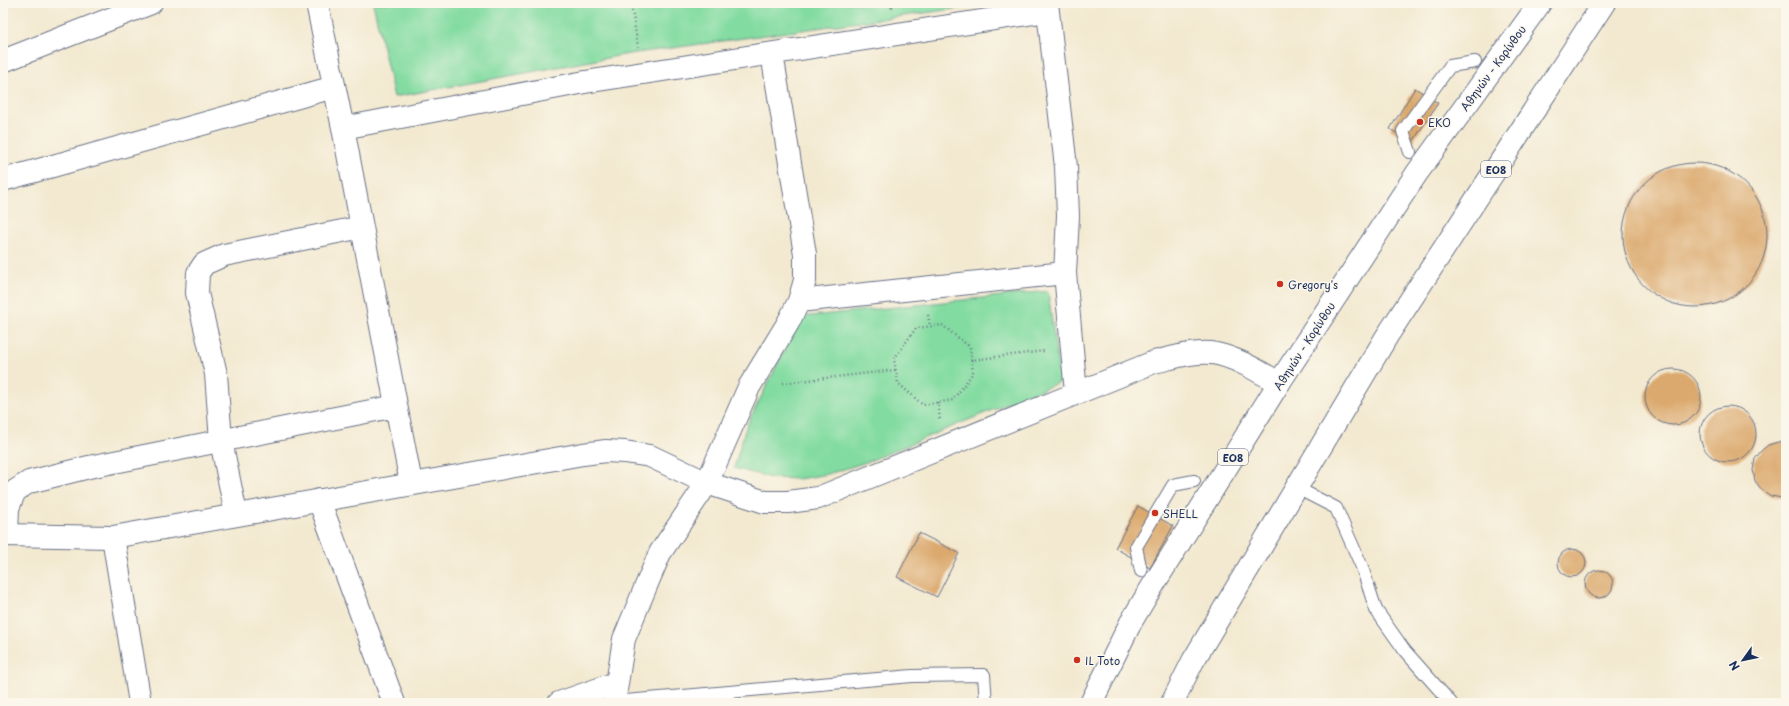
<svg xmlns="http://www.w3.org/2000/svg" width="1789" height="706" font-family="'Playpen Sans',sans-serif">
  <style>
    .green { fill: #82dba0; stroke: #4e857f }
    .building { fill: #dba96d }
    .lines { fill: none; stroke-linecap: round; stroke-linejoin: round }
    .service-casing { stroke: #677086; stroke-width: 14 }
    .minor-casing { stroke: #677086; stroke-width: 24 }
    .tertiary-casing { stroke: #677086; stroke-width: 24 }
    .trunk-casing { stroke: #677086; stroke-width: 24 }
    .path { stroke: #677086; stroke-width: 2.5; stroke-dasharray: 1 3; stroke-linecap: butt }
    .service { stroke: #fff; stroke-width: 12 }
    .minor { stroke: #fff; stroke-width: 22 }
    .tertiary { stroke: #fff; stroke-width: 22 }
    .trunk { stroke: #fff; stroke-width: 22 }
    .poi-dot { fill: #c8321e; stroke: #fbf7ec; stroke-width: 1.5 }
    .labels { text-anchor: middle; dominant-baseline: central; stroke-width: 3; stroke-linejoin: round; paint-order: stroke }
    .shield { fill: #fbf7ec; stroke: #5e6b89; stroke-width: 1 }
    .shield-label { font-size: 10px; font-weight: bold; fill: #1b2f5e }
    .street-label { font-size: 11px; fill: #1b2f5e; stroke: #fbf7ec }
    .poi-label { font-size: 11px; fill: #1b2f5e; stroke: #fbf7ec; text-anchor: start }
  </style>
  <rect width="100%" height="100%" fill="#fbf7ec"/>
  <filter id="ink" filterUnits="userSpaceOnUse"><feTurbulence type="fractalNoise" baseFrequency=".025" numOctaves="2"/><feDisplacementMap in="SourceGraphic" scale="8" xChannelSelector="R" yChannelSelector="G"/><feConvolveMatrix kernelMatrix="1 2 1 2 8 2 1 2 1" color-interpolation-filters="sRGB"/></filter>
  <filter id="wash" filterUnits="userSpaceOnUse"><feTurbulence type="fractalNoise" baseFrequency=".012" numOctaves="4" result="noise"/><feDisplacementMap in="SourceGraphic" scale="16" xChannelSelector="R" yChannelSelector="G"/><feGaussianBlur stdDeviation="0.9" result="paint"/><feColorMatrix in="noise" values="0 0 0 0 0 0 0 0 0 0 0 0 0 0 0 0 0 1.4 0 .05"/><feComposite in="paint" operator="in"/></filter>
  <g filter="url(#wash)">
    <rect width="100%" height="100%" fill="#f3e9d0"/>
    <path class="green" d="M373,3H997L629,54L394,97Z
      M1048,291L1060,382L867,462L828,474L799,479L771,478L734,468L746,427L801,317Z"/>
    <g id="blocks">
      <path class="building" d="M1415,88L1438,103L1412,143L1390,129Z
        M1623 235a72 72 0 1 1 144 0a72 72 0 1 1-144 0Z
        M1645 397a28 28 0 1 1 56 0a28 28 0 1 1-56 0Z
        M1700 434a28 28 0 1 1 56 0a28 28 0 1 1-56 0Z
        M1778,442H1786V497L1782,498L1771,496L1762,490L1755,481L1753,470L1755,459L1761,451L1768,445Z
        M1138,506L1173,526L1150,568L1115,548Z
        M919,533L959,553L937,597L897,577Z
        M1558 563a14 14 0 1 1 28 0a14 14 0 1 1-28 0Z
        M1585 584a14 14 0 1 1 28 0a14 14 0 1 1-28 0Z"/>
    </g>
  </g>
  <g filter="url(#ink)">
    <use href="#blocks" fill-opacity="0" stroke="#677086" stroke-width="1"/>
    <g class="lines">
      <g class="service-casing">
        <path id="service" d="M1410,152L1403,131L1450,66L1475,62
          M1297,488L1336,508L1362,567L1376,610L1405,651L1451,703
          M1141,571L1136,547L1173,485L1194,481
          M614,702L912,676L984,675L986,703"/>
      </g>
      <g class="minor-casing">
        <path id="minor" d="M317,3L343,128L411,483
          M1047,3L1066,167L1068,216L1065,273L1076,393
          M3,61L151,3
          M343,128L585,82L1047,11
          M3,180L334,87
          M799,301L1065,273
          M707,483L749,387L788,323L799,301L805,280V254L772,54
          M319,500L394,703
          M236,514L221,441L216,374L197,293L198,273L204,264L224,255L362,227
          M7,535L8,508L15,491L29,482L89,467L396,406
          M113,537L140,703
          M559,703L616,683"/>
      </g>
      <g class="tertiary-casing">
        <path id="tertiary" d="M3,535L113,537L583,454L606,451L625,452L650,456L707,483L765,502H788L818,498L1154,362C1172,358 1193,351 1212,353C1236,357 1258,371 1279,383
          M614,703L624,639L646,586L660,553L707,483"/>
      </g>
      <g class="trunk-casing">
        <path id="trunk" d="M1091,703L1131,622L1147,595L1279,383L1417,173L1540,3
          M1172,703L1193,661L1387,336L1604,3"/>
      </g>
      <path class="path" d="M631,3L638,47
        M891,3L892,9
        M928,315L930,326
        M942,325L970,347L973,373L953,400L923,405L898,383L894,359L916,328Z
        M971,360L1044,351
        M783,383L896,370
        M938,402L940,420"/>
      <use href="#service" class="service"/>
      <use href="#minor" class="minor"/>
      <use href="#tertiary" class="tertiary"/>
      <use href="#trunk" class="trunk"/>
    </g>
  </g>
  <g class="poi-dot">
    <circle cx="1420" cy="122" r="4"/>
    <circle cx="1280" cy="284" r="4"/>
    <circle cx="1155" cy="513" r="4"/>
    <circle cx="1077" cy="660" r="4"/>
  </g>
  <g class="labels">
    <g class="shield">
      <rect x="1481" y="161" width="30" height="16" rx="3"/>
      <rect x="1218" y="449" width="30" height="16" rx="3"/>
    </g>
    <g class="shield-label">
      <text x="1496" y="169">ΕΟ8</text>
      <text x="1233" y="457">ΕΟ8</text>
    </g>
    <g class="street-label">
      <text transform="translate(1493 68) rotate(-54)">Αθηνών - Κορίνθου</text>
      <text transform="translate(1304 346) rotate(-57)">Αθηνών - Κορίνθου</text>
    </g>
    <g class="poi-label">
      <text x="1428" y="122">EKO</text>
      <text x="1288" y="284">Gregory's</text>
      <text x="1163" y="513">SHELL</text>
      <text x="1085" y="660">IL Toto</text>
    </g>
  </g>
  <rect width="1789" height="706" fill="none" stroke="#fbf7ec" stroke-width="16"/>
  <g transform="translate(1743 660) rotate(237)" stroke="#fbf7ec" stroke-width="3" paint-order="stroke">
  <path d="M0-3L7 15L0 10L-7 15Z" fill="#1b2f5e"/>
  <text y="-6" font-size="11" font-weight="bold" text-anchor="middle" fill="#1b2f5e">N</text>
  </g>
</svg>
